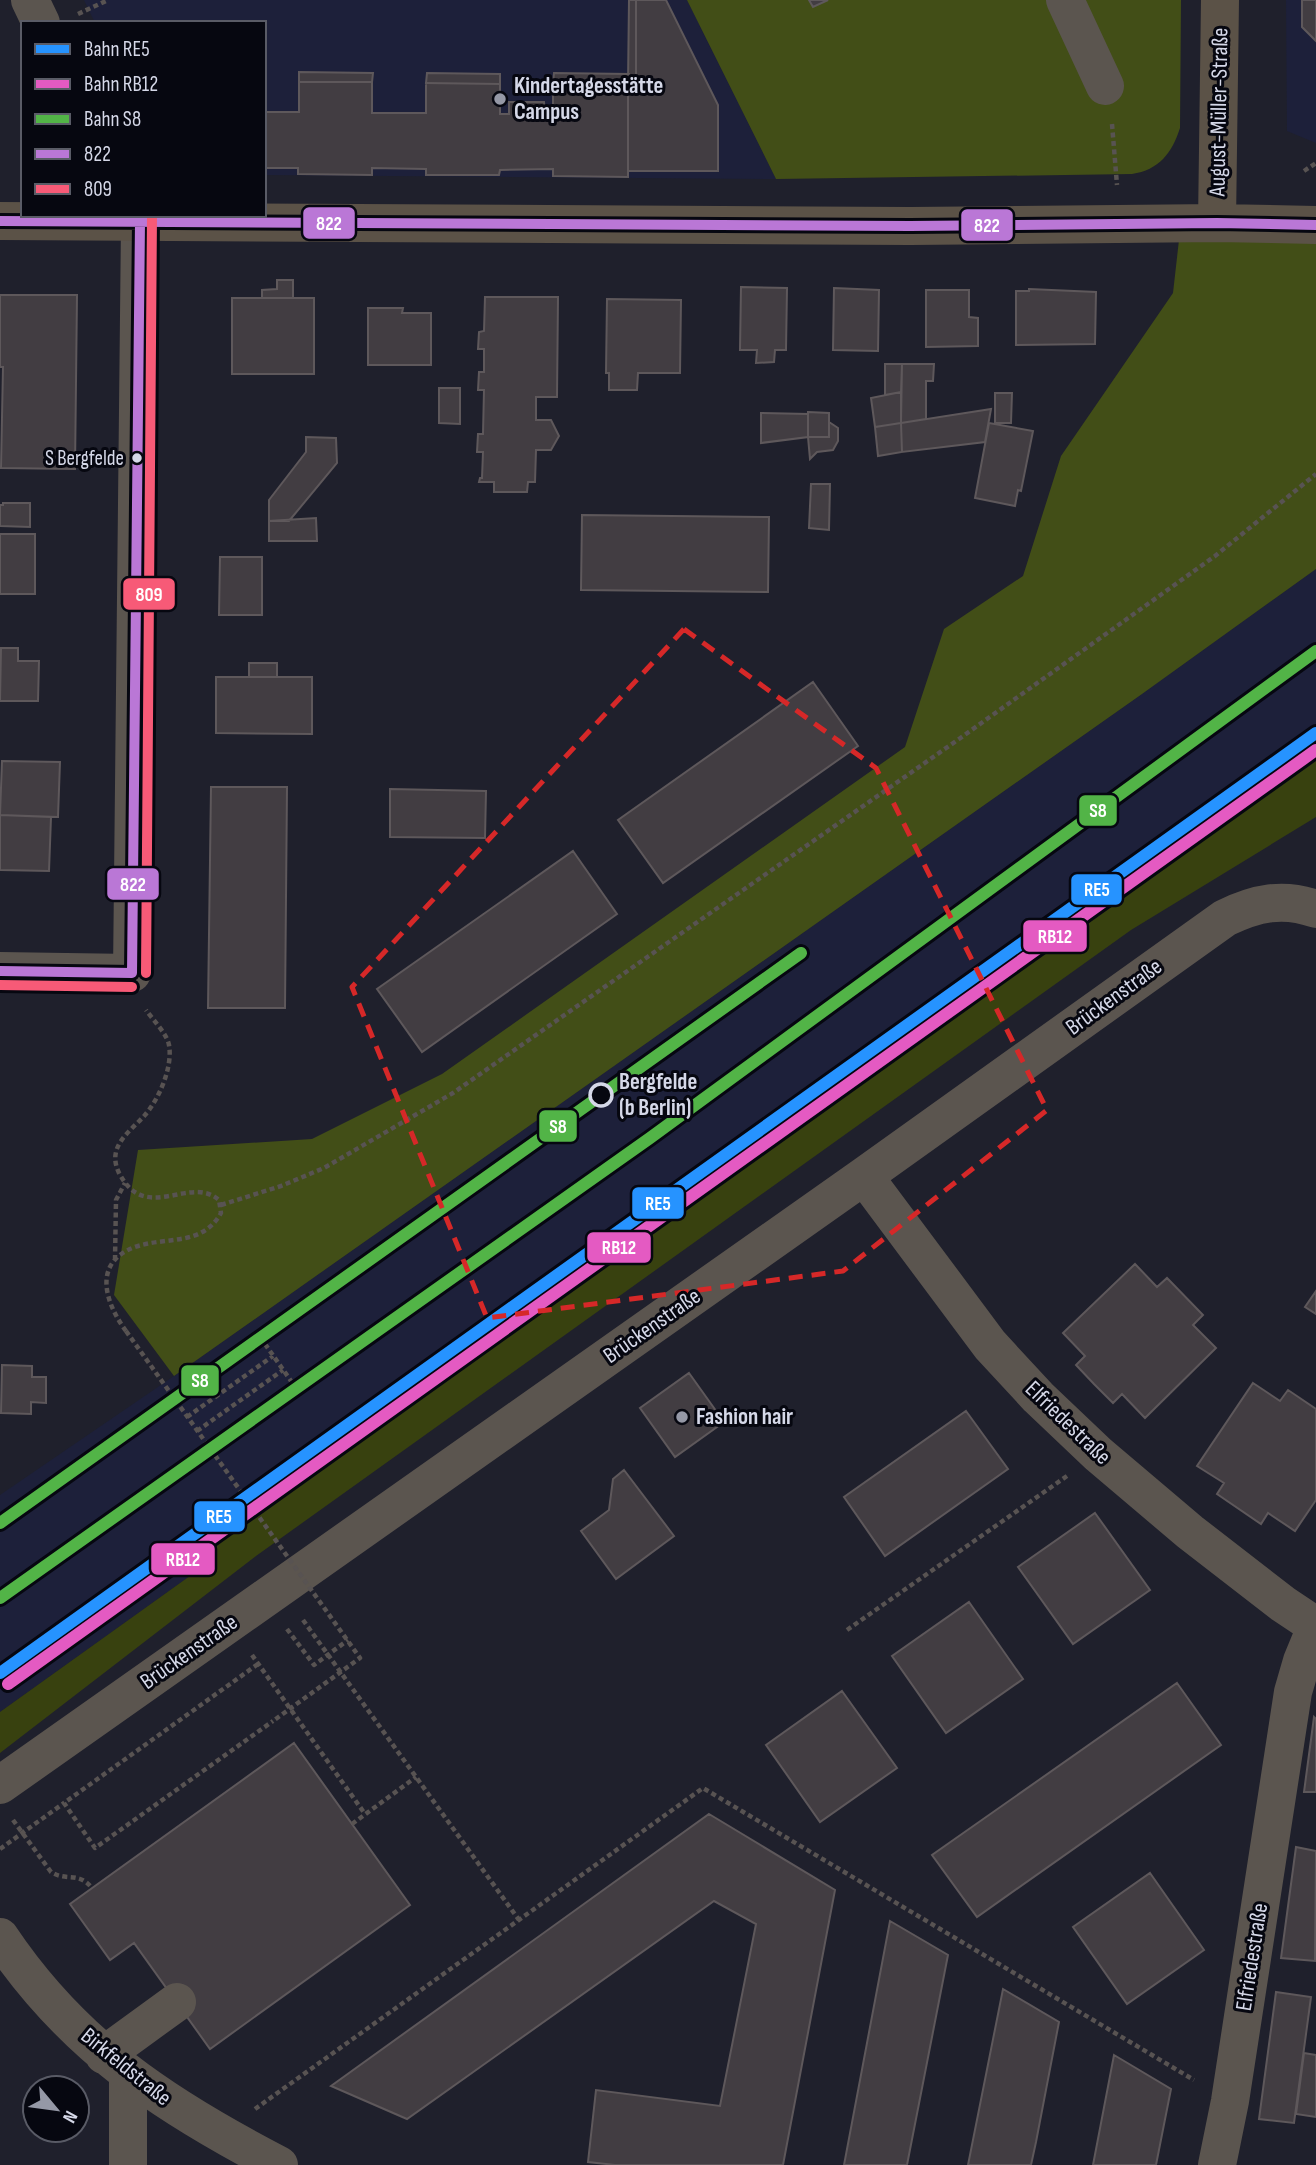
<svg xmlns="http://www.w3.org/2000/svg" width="1316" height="2165" font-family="'Sofia Sans Condensed',sans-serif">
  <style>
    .built { fill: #1d203a }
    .green { fill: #38410f }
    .forest { fill: #424e17 }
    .building { fill: #423d42; stroke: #5e585b; stroke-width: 2 }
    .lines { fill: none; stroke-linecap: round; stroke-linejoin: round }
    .path { stroke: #585352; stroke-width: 4.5; stroke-dasharray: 5 3.5; stroke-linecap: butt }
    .minor { stroke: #5b554f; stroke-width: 38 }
    .major { stroke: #5b5247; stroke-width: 38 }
    .path-bridge { stroke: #585352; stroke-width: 4.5; stroke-dasharray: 5 3.5; stroke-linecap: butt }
    .bus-1-casing { stroke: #060710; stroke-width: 16 }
    .bus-2-casing { stroke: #060710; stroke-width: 16 }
    .bus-1 { stroke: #ba77d6; stroke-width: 10 }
    .bus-2 { stroke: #f75a77; stroke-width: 10 }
    .rail-1-casing { stroke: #060710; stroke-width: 18 }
    .rail-2-casing { stroke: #060710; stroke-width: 18 }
    .rail-3-casing { stroke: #060710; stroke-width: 18 }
    .rail-1 { stroke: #2693ff; stroke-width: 12 }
    .rail-2 { stroke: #e45ac2; stroke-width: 12 }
    .rail-3 { stroke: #52b447; stroke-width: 12 }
    .marked { fill: none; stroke: #d62828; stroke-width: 5; stroke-dasharray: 14 9; stroke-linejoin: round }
    .poi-dot { fill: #9598a6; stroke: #060710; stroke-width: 2.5 }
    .bus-dot { fill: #d5d8e8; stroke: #060710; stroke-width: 2.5 }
    .stop-dot { fill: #060710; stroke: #d5d8e8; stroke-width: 3.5 }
    .labels { text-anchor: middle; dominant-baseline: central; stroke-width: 6; stroke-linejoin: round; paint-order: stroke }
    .bus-label { font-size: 21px; fill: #d5d8e8; stroke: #060710; text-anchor: end }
    .poi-label { font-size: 23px; font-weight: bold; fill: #d5d8e8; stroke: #060710; text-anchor: start }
    .street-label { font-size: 23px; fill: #d5d8e8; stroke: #060710 }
    .stop-label { font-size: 23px; font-weight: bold; fill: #d5d8e8; stroke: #060710; text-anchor: start }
    .line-badge { stroke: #060710; stroke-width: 2.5 }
    .badge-label { font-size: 19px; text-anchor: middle; font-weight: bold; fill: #fff }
  </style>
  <rect width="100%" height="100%" fill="#1f202c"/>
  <path class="built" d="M84,0H687L776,179L264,175V23H95Z
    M1286,0H1316V143L1287,131Z
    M1316,569V753L211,1546L215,1558L0,1712V1495L174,1376L1142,694Z"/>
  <path class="green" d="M1316,753V817L1131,930L256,1556L0,1753V1712L215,1558L211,1546Z"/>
  <path class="forest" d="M687,0H1181L1180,128C1172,153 1159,170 1132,174L776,179Z
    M1180,231L1316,235V569L1142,694L174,1376L114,1295L138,1150L312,1139L442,1074L905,747L944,629L1023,576L1061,456L1173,293Z"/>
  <path class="building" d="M629,0H636V84H628Z
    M636,0H666L718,105V171H628V84H636Z
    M809,0H828L813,7Z
    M1302,0H1316V41L1302,27Z
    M299,72L373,73L372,82H299Z
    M427,73L500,74V84L426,83Z
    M554,73L629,74L628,84H553Z
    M299,82H372V113H426V83L500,84V114H509V102H544L545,114H553V84H628V177L553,176V169L500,170L499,175H426V169L372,168V175L298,174V168H264V112H299Z
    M277,280H293V298H262V290L277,289Z
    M741,287L787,288L786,350H775L774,362L756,363L757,350H740Z
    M834,288L879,290L878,351L833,350Z
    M1029,289L1096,292L1095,344L1016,345V291H1029Z
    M926,290H969V317L978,318V346L926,347Z
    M0,295H77L75,469L1,468L3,367H0Z
    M485,297H558L557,397H536V420H551L559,436L551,450H536L535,482H528L527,492H494V482H479L480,478H482L483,452H477L478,434H483L484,390H478L479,372H484V349H478L479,332L484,331Z
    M232,298H314V374H232Z
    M607,299L681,300L680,373H638L637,390H609V373H606Z
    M368,308H403L402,313H431V365H368Z
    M885,364H902L901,392L885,395Z
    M902,364H934L933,381H926V419L901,423Z
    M439,388H460V424L439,423Z
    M901,392V423L875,427L871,398Z
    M995,393H1012L1011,423H995Z
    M991,409L985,442L902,452L901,423Z
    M808,412L829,413V437H808Z
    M761,413L808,414V437L761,443Z
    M829,422L838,428V441L833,450L817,452L810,459L808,437H829Z
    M901,423L902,452L878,456L875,427Z
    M989,423L1033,431L1021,491L1018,490L1015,506L975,498Z
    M306,437L336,438L337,463L289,521H269V500L306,452Z
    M811,484H830L829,530L809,528Z
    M3,503H30V527L0,526V505H3Z
    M582,515L769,517L768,592L581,590Z
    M316,518L317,541H269V521Z
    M0,534H35V594H0Z
    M220,557H262V615H219Z
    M1,648H18V661H39L38,701H0Z
    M249,663H277V677H249Z
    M216,677H312V734L216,733Z
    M813,682L858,746L663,883L618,820Z
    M2,761L60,762L58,817L0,815Z
    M211,787H287L285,1008H208Z
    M390,789L486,791L485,838L390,837Z
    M0,815L51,817L49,871L0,870Z
    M573,851L617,914L422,1052L377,989Z
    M1135,1264L1157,1287L1167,1278L1203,1315L1193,1325L1216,1348L1145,1418L1122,1394L1113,1403L1094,1384L1076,1365L1085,1356L1063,1333Z
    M1316,1291V1314L1305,1307Z
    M2,1365L32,1366V1377H46V1403L31,1402V1414L1,1413Z
    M689,1373L724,1422L675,1457L640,1408Z
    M1253,1383L1280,1401L1288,1390L1316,1409V1500L1295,1531L1268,1513L1261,1524L1217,1494L1224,1483L1197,1466Z
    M966,1411L1008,1469L885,1556L844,1497Z
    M624,1470L674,1536L616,1579L581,1531L609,1510L613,1479Z
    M1095,1513L1150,1590L1073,1644L1018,1567Z
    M969,1602L1023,1679L946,1733L892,1656Z
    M1177,1683L1221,1745L977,1917L932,1855Z
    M842,1691L897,1768L820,1822L766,1745Z
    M1314,1717L1316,1719V1792H1304Z
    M294,1743L410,1905L210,2049L134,1943L110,1960L70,1904Z
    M709,1814L835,1890L783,2165H615L588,2162L596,2090L720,2106L756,1924L714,1901L407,2119L331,2086Z
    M1296,1847L1316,1851L1315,1961L1281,1958Z
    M1150,1873L1204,1950L1127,2004L1073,1927Z
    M890,1921L948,1955L907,2165H844Z
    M1003,1989L1059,2022L1036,2142L1031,2165H968Z
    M1276,1992L1311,1997L1294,2123L1259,2119Z
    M1304,2053L1316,2055V2117L1296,2114Z
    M1114,2055L1171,2089L1156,2165H1093Z"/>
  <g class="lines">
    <path class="path" d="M78,14L108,0
      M1112,124L1117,185
      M1304,171L1316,163
      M221,1205L281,1186L324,1168L453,1093L959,739L1215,556L1316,474
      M115,1260L116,1200L125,1183
      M126,1331C106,1304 91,1263 135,1247C166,1236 202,1247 221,1213L219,1200C189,1174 146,1225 119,1173C106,1146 130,1132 145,1115C159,1099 173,1067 169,1045C167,1034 153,1020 146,1010
      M265,1344L291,1381
      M187,1417L273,1356
      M197,1431L283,1370
      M303,1620L519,1920
      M287,1629L314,1665L348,1640
      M847,1630L1067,1476
      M252,1655L365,1814
      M258,1664L64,1803L95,1848L273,1721
      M13,1820L51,1872C67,1882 78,1871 92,1888
      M352,1824L416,1777
      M0,1849L64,1803
      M255,2109L703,1788L1194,2080"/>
    <path class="minor" d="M30,0L41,23
      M1065,0L1105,86
      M0,971L132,973L140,222L137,215
      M864,1176L990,1345L1038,1397L1098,1454L1190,1532L1283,1604L1316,1626
      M0,1785L864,1176L1225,918C1256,903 1283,897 1316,909
      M0,1937C73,2046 165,2106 279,2165
      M104,2055L177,2002
      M128,2165V2075
      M1217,2165L1230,2101L1293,1692L1302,1661L1316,1627"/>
    <path class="major" d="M0,221L910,226L1217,223L1316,225
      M1217,223L1220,0"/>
    <path class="path-bridge" d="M126,1331L360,1658L273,1721"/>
    <g class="bus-1-casing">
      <path id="bus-1" d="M0,221L910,226L1217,223L1316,225
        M0,971L132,973L140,222"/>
    </g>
    <g class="bus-2-casing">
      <path id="bus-2" d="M146,973L152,215
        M0,985L132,987"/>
    </g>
    <use href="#bus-1" class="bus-1"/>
    <use href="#bus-2" class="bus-2"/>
    <g class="rail-1-casing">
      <path id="rail-1" d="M0,1673L1316,733"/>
    </g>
    <g class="rail-2-casing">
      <path id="rail-2" d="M8,1684L1316,750"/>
    </g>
    <g class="rail-3-casing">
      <path id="rail-3" d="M0,1523L801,953
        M0,1598L650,1138L1316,651"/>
    </g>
    <use href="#rail-1" class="rail-1"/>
    <use href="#rail-2" class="rail-2"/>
    <use href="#rail-3" class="rail-3"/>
  </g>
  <path class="marked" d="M684,629L876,768L1047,1110L843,1271L487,1318L352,987Z"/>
  <g class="poi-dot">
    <circle cx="500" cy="99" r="7"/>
    <circle cx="682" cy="1417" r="7"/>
  </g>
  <circle class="bus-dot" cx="137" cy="458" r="6"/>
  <circle class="stop-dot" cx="601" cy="1095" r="11"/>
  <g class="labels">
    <g class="bus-label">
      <text x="124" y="458">S Bergfelde</text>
    </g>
    <g class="poi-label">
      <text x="514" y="86">Kindertagesstätte<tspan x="514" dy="26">Campus</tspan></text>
      <text x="696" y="1417">Fashion hair</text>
    </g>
    <g class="street-label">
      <text transform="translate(1219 112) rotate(-89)">August-Müller-Straße</text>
      <text transform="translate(1114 997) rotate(-36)">Brückenstraße</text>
      <text transform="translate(652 1326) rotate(-35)">Brückenstraße</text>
      <text transform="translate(1068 1423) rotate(44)">Elfriedestraße</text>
      <text transform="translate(189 1652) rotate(-35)">Brückenstraße</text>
      <text transform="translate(1252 1957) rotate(-81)">Elfriedestraße</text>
      <text transform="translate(126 2067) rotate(39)">Birkfeldstraße</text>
    </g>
    <g class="stop-label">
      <text x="619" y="1082">Bergfelde<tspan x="619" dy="26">(b Berlin)</tspan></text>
    </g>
  </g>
  <g class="line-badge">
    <rect x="302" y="206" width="54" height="34" rx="7" fill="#ba77d6"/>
    <rect x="960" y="208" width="54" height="34" rx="7" fill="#ba77d6"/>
    <rect x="122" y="577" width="54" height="34" rx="7" fill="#f75a77"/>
    <rect x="1078" y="794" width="40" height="33" rx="7" fill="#52b447"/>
    <rect x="106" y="867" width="54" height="34" rx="7" fill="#ba77d6"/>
    <rect x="1070" y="873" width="53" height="33" rx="7" fill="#2693ff"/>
    <rect x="1022" y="919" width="66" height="34" rx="7" fill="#e45ac2"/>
    <rect x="538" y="1109" width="40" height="34" rx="7" fill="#52b447"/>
    <rect x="631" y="1186" width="54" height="34" rx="7" fill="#2693ff"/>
    <rect x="586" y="1231" width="66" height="33" rx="7" fill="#e45ac2"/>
    <rect x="180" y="1364" width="40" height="33" rx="7" fill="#52b447"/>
    <rect x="193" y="1500" width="53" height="33" rx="7" fill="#2693ff"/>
    <rect x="150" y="1542" width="66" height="34" rx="7" fill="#e45ac2"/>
  </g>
  <g class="badge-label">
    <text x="329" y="230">822</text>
    <text x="987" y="232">822</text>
    <text x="149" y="601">809</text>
    <text x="1098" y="817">S8</text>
    <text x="133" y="891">822</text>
    <text x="1097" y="896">RE5</text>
    <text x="1055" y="943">RB12</text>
    <text x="558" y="1133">S8</text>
    <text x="658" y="1210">RE5</text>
    <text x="619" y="1254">RB12</text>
    <text x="200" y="1387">S8</text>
    <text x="219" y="1523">RE5</text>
    <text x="183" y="1566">RB12</text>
  </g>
  <rect x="21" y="21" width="245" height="196" fill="#060710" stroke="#595b66" stroke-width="2"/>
  <rect x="35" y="44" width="35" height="10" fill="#2693ff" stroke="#595b66" stroke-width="2"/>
  <text x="84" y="56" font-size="21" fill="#d5d8e8">Bahn RE5</text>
  <rect x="35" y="79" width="35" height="10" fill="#e45ac2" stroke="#595b66" stroke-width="2"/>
  <text x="84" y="91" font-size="21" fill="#d5d8e8">Bahn RB12</text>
  <rect x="35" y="114" width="35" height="10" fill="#52b447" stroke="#595b66" stroke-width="2"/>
  <text x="84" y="126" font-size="21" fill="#d5d8e8">Bahn S8</text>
  <rect x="35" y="149" width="35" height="10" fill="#ba77d6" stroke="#595b66" stroke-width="2"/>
  <text x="84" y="161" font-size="21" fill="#d5d8e8">822</text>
  <rect x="35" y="184" width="35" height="10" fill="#f75a77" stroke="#595b66" stroke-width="2"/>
  <text x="84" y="196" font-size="21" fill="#d5d8e8">809</text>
  <g transform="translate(56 2109) rotate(119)"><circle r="33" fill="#060710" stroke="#595b66" stroke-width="2"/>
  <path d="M0-5L12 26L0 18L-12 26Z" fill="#9598a6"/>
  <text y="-10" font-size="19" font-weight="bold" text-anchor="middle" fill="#d5d8e8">N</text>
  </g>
</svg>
